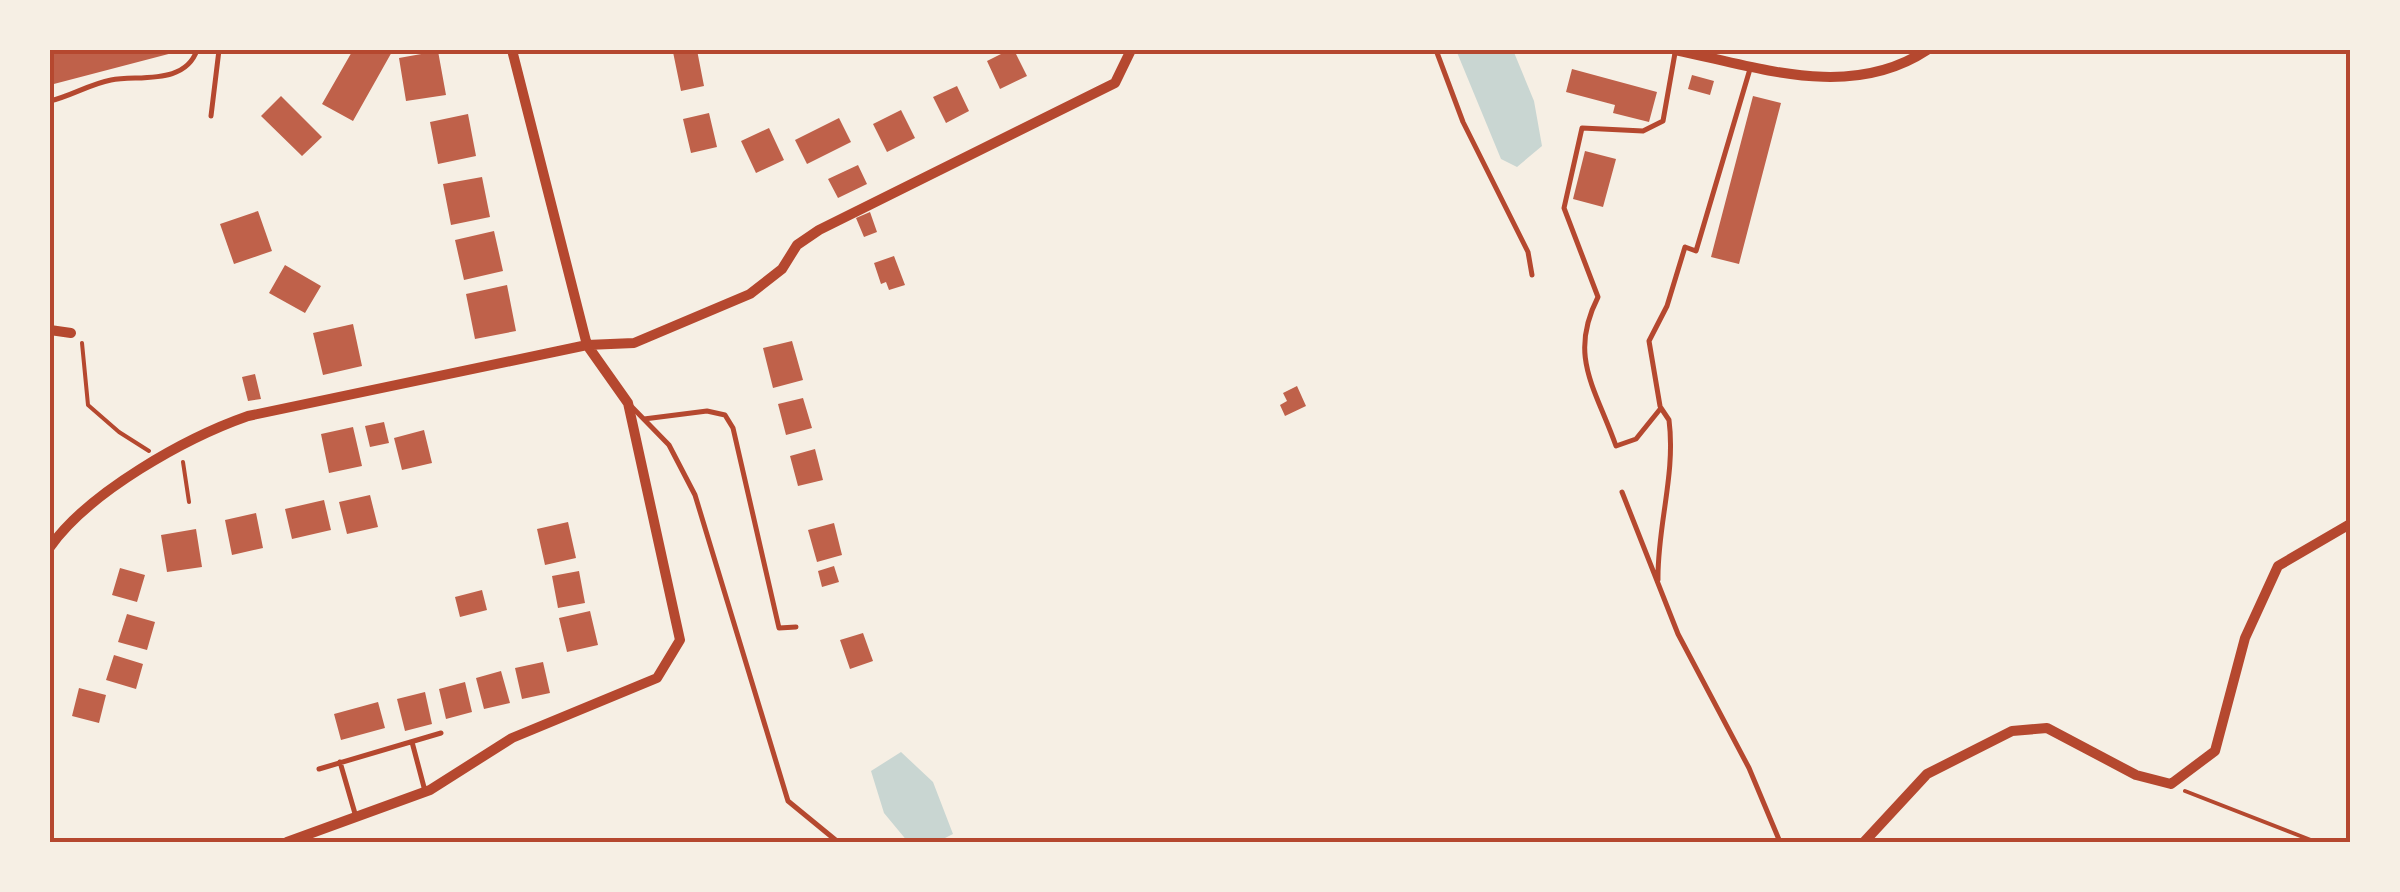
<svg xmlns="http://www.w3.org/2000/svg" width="2400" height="892" font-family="Rubik,sans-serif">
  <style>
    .water { fill: #c9d6d2 }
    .building { fill: #bf614a }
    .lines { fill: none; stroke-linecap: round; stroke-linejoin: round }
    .path { stroke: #b5482f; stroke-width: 4 }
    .service { stroke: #b5482f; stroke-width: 5 }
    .minor { stroke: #b5482f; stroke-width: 10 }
    .neatline { fill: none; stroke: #b5482f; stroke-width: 4 }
  </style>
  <rect width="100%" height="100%" fill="#f6efe4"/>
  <path class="water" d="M1456,50H1513L1534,101L1542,146L1517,167L1501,159Z
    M901,752L933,782L953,834L937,842H908L884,813L871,771Z"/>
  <path class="building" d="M50,50H179L180,51L50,85Z
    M353,50H393L353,121L322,104Z
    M697,50L704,86L681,91L673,52Z
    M1009,50H1014L1027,76L1000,89L987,61Z
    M438,51L446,95L406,101L399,58Z
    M1572,69L1657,92L1649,122L1613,113L1615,105L1566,92Z
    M1692,75L1714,81L1710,95L1688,89Z
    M957,86L969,111L946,123L933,97Z
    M281,96L322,137L302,156L261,116Z
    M1753,96L1781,103L1739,264L1711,257Z
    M901,110L915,138L887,152L873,124Z
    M709,113L717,147L691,153L683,119Z
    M468,114L476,156L438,164L430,122Z
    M839,118L851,142L807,164L795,140Z
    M769,128L784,160L756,173L741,141Z
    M1585,151L1616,159L1603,207L1573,199Z
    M858,165L867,184L838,198L828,179Z
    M482,177L490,217L451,225L443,184Z
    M258,211L272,251L234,264L220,224Z
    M870,212L877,232L864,237L856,218Z
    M494,231L503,271L464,280L455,240Z
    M894,256L905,285L889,290L886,282L881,284L874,263Z
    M285,265L321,286L305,313L269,293Z
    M507,285L516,331L475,339L466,294Z
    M353,324L362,366L323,375L313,333Z
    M792,341L803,380L773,388L763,348Z
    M255,374L261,399L248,401L242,377Z
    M1297,386L1306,406L1285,416L1280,405L1287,401L1283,393Z
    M803,398L812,428L786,435L778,404Z
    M384,422L389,443L370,447L365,426Z
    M353,427L362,466L329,473L321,434Z
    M424,430L432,463L402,470L394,438Z
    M815,449L823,480L798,486L790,456Z
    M370,495L378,527L347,534L339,502Z
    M324,500L331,530L292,539L285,509Z
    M256,513L263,548L232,555L225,520Z
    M568,522L576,558L545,565L537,529Z
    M834,523L842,555L817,562L808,530Z
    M196,529L202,567L167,572L161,535Z
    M834,566L839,582L822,587L818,571Z
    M120,568L145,575L137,602L112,595Z
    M579,571L585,603L558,608L552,576Z
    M482,590L487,610L460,617L455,597Z
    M590,611L598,645L567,652L559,618Z
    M127,614L155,622L147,650L118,642Z
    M863,633L873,661L850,669L840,640Z
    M114,655L143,664L136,689L106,680Z
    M543,662L550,693L522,699L515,668Z
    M501,671L510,703L484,709L476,678Z
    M465,682L472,712L446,719L439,689Z
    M79,688L106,695L99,723L72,716Z
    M425,692L432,724L405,731L397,699Z
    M378,702L385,728L341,740L334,714Z"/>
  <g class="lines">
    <path class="path" d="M82,343L88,405L119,432L149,451
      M183,462L189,502
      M2185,791L2316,842"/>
    <path class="service" d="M1436,50L1463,122L1528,252L1532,275
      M50,101C71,96 90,84 111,80C140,75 185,85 197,50
      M211,116L219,50
      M630,405L669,445L695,495L788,801L838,842
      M1660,406L1649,341L1667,306L1685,247L1696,251L1750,69
      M644,419L707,411L725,415L733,428L779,628L796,627
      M1622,492L1678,634L1749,768L1780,842
      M1658,580C1657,527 1676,474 1669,420L1661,408L1636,439L1616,446C1595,387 1568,356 1598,297L1564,208L1582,128L1643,131L1663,121L1675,53
      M412,742L425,791
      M340,762L356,817
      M319,769L441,733"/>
    <path class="minor" d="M1675,50C1758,67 1850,101 1927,50
      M50,330L71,333
      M50,547C89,492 185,438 248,416L587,345L634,343L750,294L782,269L797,245L819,230L1115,83L1131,50
      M287,842L430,790L512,738L657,678L680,640L628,403L587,345L512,50
      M1864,842L1927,774L2012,731L2047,728L2136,775L2171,784L2215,751L2245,638L2278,566L2350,524"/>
  </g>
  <rect width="2400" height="892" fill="none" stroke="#f6efe4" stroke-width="105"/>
  <rect x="52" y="52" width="2296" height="788" class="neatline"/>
</svg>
